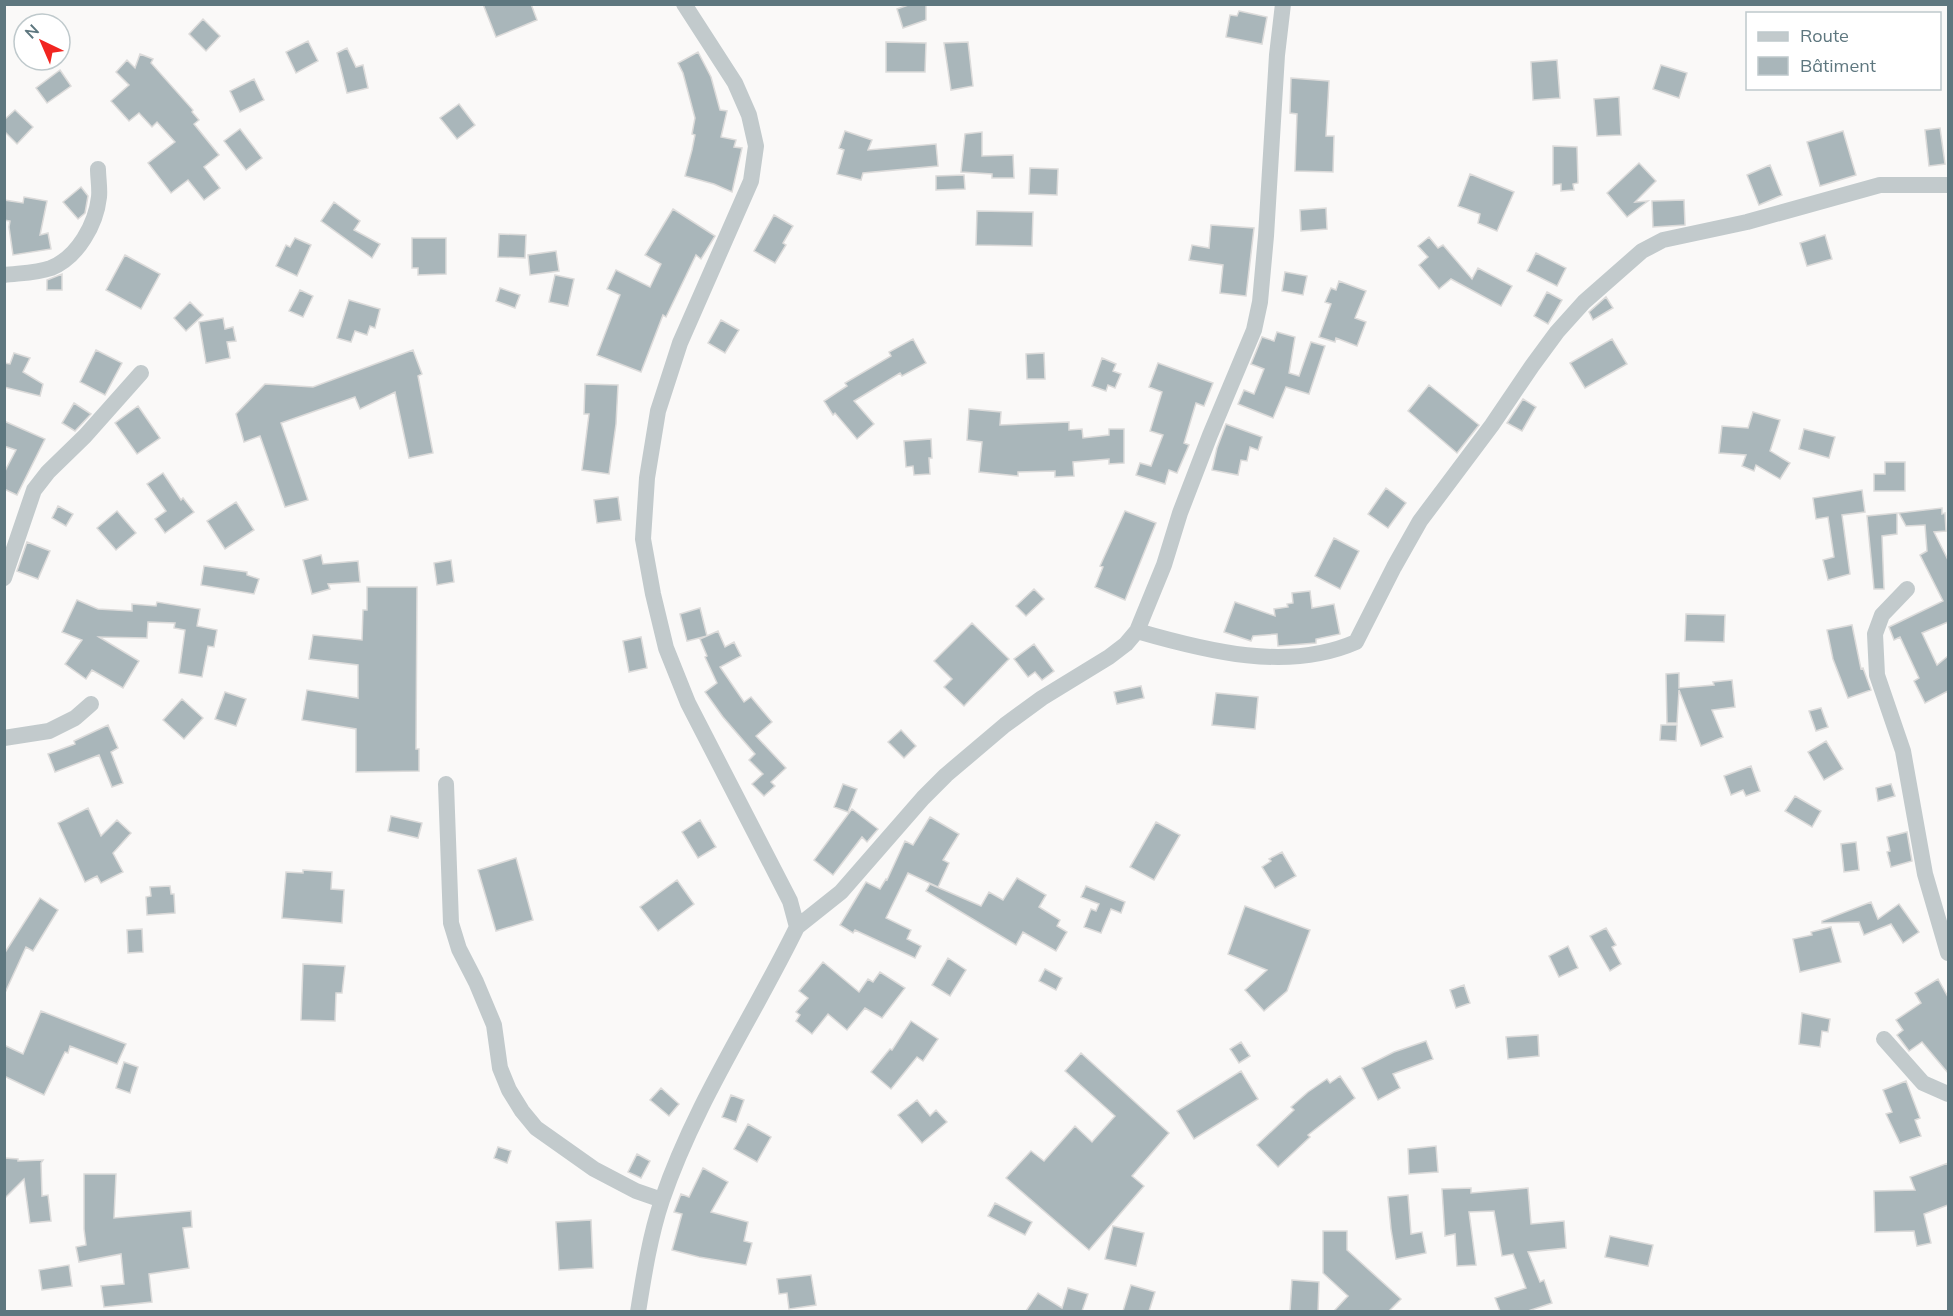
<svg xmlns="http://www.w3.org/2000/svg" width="1953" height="1316" font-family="Mulish,sans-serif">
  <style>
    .building { fill: #a9b6ba; stroke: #dcdbda; stroke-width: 1.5 }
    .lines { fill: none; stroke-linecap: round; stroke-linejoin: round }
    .minor { stroke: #c2cacc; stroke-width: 16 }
  </style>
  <rect width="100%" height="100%" fill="#faf9f8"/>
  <path class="building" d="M483,4H531L537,20L496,37Z
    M911,4H926V20L903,28L897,9Z
    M1239,11L1267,17L1262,44L1226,37L1230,15L1237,16Z
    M203,19L220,36L206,51L189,34Z
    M308,41L318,61L296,73L286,52Z
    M886,42L926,43L925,72H886Z
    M968,42L973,86L951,90L944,43Z
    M347,48L356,67L363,65L368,88L347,93L337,53Z
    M698,52L711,77L720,110L727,111L721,137L736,140L734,147L742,148L732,192L714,184L685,176L692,150L695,135L692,134L695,118L683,73L678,63Z
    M140,54L153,59L151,63L193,110L192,112L199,120L194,124L219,155L204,167L220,188L204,200L188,180L171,193L148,163L175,142L157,122L152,127L139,113L129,121L111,101L129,85L116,72L127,60L135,68Z
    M1557,60L1560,98L1533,100L1531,62Z
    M1661,65L1687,73L1679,98L1653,89Z
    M60,70L71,86L47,103L36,88Z
    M1291,78L1329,81L1326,136H1334L1333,172L1295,171L1297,114L1290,113Z
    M254,79L264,100L240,112L230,91Z
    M1619,97L1621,135L1597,136L1594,99Z
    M459,104L475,125L457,139L440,118Z
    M15,110L33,127L17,144L4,131V120Z
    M1940,128L1945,164L1929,166L1925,130Z
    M240,129L262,158L246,170L224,141Z
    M845,131L872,140L868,150L936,144L938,166L863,173L861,180L837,174L844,150L839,148Z
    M1843,131L1856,175L1820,186L1807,142Z
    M982,132V156L1013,155L1014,178H992V174L961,172L965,134Z
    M1553,146L1577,147L1578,183L1573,184L1574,190L1561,191V184L1553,185Z
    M1639,163L1656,181L1635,202L1648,201L1627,217L1607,193Z
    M1770,165L1782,195L1759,205L1747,175Z
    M1030,168L1058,169L1057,195L1029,194Z
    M1470,174L1514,192L1497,231L1478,223L1480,214L1458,206Z
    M964,175L965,189L936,190V176Z
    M81,187L88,196L85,213L78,219L63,202Z
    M24,197L47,201L40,235L48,233L51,249L13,255L9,227L10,221L4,220V200L23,203Z
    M1684,200L1685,225L1653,227L1652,201Z
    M334,202L360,221L354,230L380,244L372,258L321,221Z
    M1326,208L1327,229L1301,231L1300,210Z
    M673,209L715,236L701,259L696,255L666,317L663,315L641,372L597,355L620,295L607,289L616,270L650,287L661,264L645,255Z
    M977,211L1033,212L1032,246L976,245Z
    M774,215L793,226L783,243L786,245L775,263L754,251Z
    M1211,225L1254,228L1246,296L1220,293L1223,265L1189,260L1192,245L1209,248Z
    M499,234L526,235L525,258L498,257Z
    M1825,235L1832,259L1807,266L1800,243Z
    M1429,237L1438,248L1443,245L1472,279L1478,268L1512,286L1501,306L1451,279L1439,289L1419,265L1428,257L1418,246Z
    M295,238L311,245L297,276L276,266L286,245L290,247Z
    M412,238H446V274L418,275V268H412Z
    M556,251L559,271L530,275L528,255Z
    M1536,253L1566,268L1557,286L1527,271Z
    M125,255L160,274L141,309L106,290Z
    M1285,272L1307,276L1303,295L1282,291Z
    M62,274V290H47V280Z
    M555,275L574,279L568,306L549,302Z
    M1339,281L1366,291L1355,318L1366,322L1357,346L1336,338L1335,342L1319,337L1331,304L1325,302L1331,288L1336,290Z
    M500,288L520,295L515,308L496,301Z
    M300,290L313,296L303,317L289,311Z
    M1547,292L1562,300L1548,324L1534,316Z
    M1606,297L1613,308L1593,320L1589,312Z
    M349,300L380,309L375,328L370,326L367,335L355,331L351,342L337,338Z
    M190,302L203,315L186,331L174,318Z
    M223,318L225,329L233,327L236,341L227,342L230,358L206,363L199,322Z
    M721,320L739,330L725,353L708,343Z
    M1277,332L1295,337L1289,373L1299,376L1311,342L1325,346L1309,394L1286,387L1273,418L1238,404L1244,390L1254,394L1264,369L1251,364L1262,337L1274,341Z
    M913,339L926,363L902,376L900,373L854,401L874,424L857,439L835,413L833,415L824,401L847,386L845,383L891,356L889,352Z
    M1612,339L1627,364L1585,388L1570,363Z
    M96,350L122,363L105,395L80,382Z
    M413,350L422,374L418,376L433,453L409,458L395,392L360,409L355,397L281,423L308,500L285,507L260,436L244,442L236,414L265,384L313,387Z
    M14,353L30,358L23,372L43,384L40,396L4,387V363L10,364Z
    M1044,353L1045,379H1027L1026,354Z
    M1102,358L1116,364L1113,371L1121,374L1115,388L1108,385L1106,391L1092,386Z
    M1158,363L1213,383L1204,406L1196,403L1184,443L1189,445L1177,473L1169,470L1165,484L1136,475L1140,463L1151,466L1163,435L1150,431L1162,392L1149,387Z
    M585,384L618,385L616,424L609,474L582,470L589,414H584Z
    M1429,385L1479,425L1457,453L1408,411Z
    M1523,399L1536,407L1522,431L1507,423Z
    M74,403L91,414L75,431L62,423Z
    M138,406L160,438L137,454L115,423Z
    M969,409L1001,412L1000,425L1069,422V430L1082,429L1083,438L1109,435V429H1124V463L1109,464V459L1073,462L1074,476L1055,477V471L1018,472V476L979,472L982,442L967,440Z
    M1753,412L1780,420L1770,451L1790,463L1780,479L1756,465L1754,471L1742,466L1746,455L1719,453L1722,426L1748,428Z
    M4,421L45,439L17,495L4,489V473L16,450L4,446Z
    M1226,424L1262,437L1258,450L1250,447L1247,461L1241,460L1238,475L1212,470L1217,448Z
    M1804,429L1835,437L1829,458L1799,449Z
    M931,439L932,458H929L930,474L914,475L913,466L906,467L904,441Z
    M1885,462H1905V491H1874V474H1885Z
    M163,473L181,500L183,498L194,512L165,533L155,519L166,511L147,484Z
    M1386,488L1406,503L1388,528L1368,514Z
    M1862,490L1865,512L1842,515L1850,574L1828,580L1823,560L1834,557L1828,517L1816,519L1813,498Z
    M618,497L621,520L597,523L594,500Z
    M236,502L254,530L225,549L207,521Z
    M58,506L73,514L66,526L52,518Z
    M1942,508V514L1945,513L1946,531L1934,532L1948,560V622L1922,633L1937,665L1948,656V691L1925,703L1914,681L1919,678L1900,637L1894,640L1889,627L1943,601L1920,555L1927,551L1925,525L1906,526L1899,513Z
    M117,511L136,533L116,550L97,528Z
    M1125,511L1156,523L1125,600L1095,587L1103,567L1100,566Z
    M1897,513V534L1882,536L1884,589H1874L1867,516Z
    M1334,538L1359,551L1340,589L1315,576Z
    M27,542L50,551L38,579L17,571Z
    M321,555L323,564L358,561L360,582L328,584L330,589L312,594L303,560Z
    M451,560L454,582L437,585L434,563Z
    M204,566L247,572V575L259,579L254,594L201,585Z
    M367,587H417L416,749H419V771L356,772V729L302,720L307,690L358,698V665L309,659L313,635L362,640L363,610H367Z
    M1034,589L1044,599L1026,616L1016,606Z
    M1310,591L1312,608L1334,604L1340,634L1316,639V643L1278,646L1277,634L1253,636L1251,641L1224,632L1235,602L1275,616L1274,609L1288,607L1287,604L1293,603L1292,593Z
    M77,600L98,609L132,611V604L156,606L157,602L200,609L197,626L217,630L214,647L208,646L202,677L179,673L185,630L174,628L175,623L148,622L147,638L99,637L139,661L123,688L92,670L86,679L65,664L82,640L62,632Z
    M700,608L707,636L687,641L680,614Z
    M1686,614L1725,615L1724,642L1685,641Z
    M972,623L1009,659L964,706L944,687L952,679L934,661Z
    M1852,625L1861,669L1863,668L1871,690L1848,698L1833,659L1827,630Z
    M718,631L725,647L734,642L741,656L720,667L744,702L751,697L772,722L756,736L786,768L771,782L775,786L764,796L752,784L763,774L749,760L755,754L723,717L705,692L717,683L705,657L707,656L700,639Z
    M641,637L647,668L629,672L623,641Z
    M1034,644L1054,671L1042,680L1035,672L1028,677L1014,659Z
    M1679,673V688L1714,685L1713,682L1732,680L1735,707L1712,710L1723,737L1701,746L1679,690L1677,723H1667L1666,674Z
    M1141,686L1144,698L1117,704L1114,692Z
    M225,692L246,699L236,726L215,719Z
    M1216,693L1258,697L1255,729L1212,725Z
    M182,699L203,718L184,739L163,720Z
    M1821,708L1828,727L1816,731L1809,711Z
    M108,725L118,748L111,752L123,783L112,787L99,755L55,772L48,754L75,744L74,741Z
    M1661,725H1677L1676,741L1660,740Z
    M901,730L916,746L904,758L888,742Z
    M1826,741L1843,769L1824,780L1808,752Z
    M1751,766L1760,791L1746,796L1743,790L1731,795L1724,776Z
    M843,784L857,789L848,812L834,807Z
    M1891,784L1895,796L1878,801L1876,788Z
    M1795,796L1821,811L1812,827L1785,811Z
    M88,808L101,836L117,820L131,833L113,853L123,872L101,883L97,876L85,882L58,823Z
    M852,809L878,829L867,842L862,837L833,875L814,860Z
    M391,816L422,823L418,838L388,831Z
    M930,817L959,834L943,860L949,863L938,887L908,873L886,918L911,930L907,939L921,946L915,958L855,930L853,933L840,925L866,882L880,889L886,879L887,880L905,841L913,845Z
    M700,820L716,847L698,858L682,832Z
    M1156,822L1180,835L1154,880L1130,867Z
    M1907,832L1912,861L1891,867L1887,852L1890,851L1887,837Z
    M1856,842L1859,870L1844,872L1841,844Z
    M1282,852L1296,876L1275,888L1262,867L1271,861L1269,859Z
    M516,858L533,920L496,931L478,870Z
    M303,870L332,872L331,889L344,890L342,923L282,918L286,872L303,873Z
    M1017,878L1046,895L1039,907L1060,920L1057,926L1067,932L1056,951L1023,932L1016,945L926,891L930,884L981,906L989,892L1003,900Z
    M677,880L694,904L658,931L640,907Z
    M170,886L171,894H174L175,913L147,915L146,897L151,896L150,887Z
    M1086,886L1125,902L1121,913L1111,909L1101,933L1084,927L1091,909L1096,911L1099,904L1081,897Z
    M40,898L58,910L33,951L26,947L4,995V954Z
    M1871,902L1878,919L1899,904L1919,932L1903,943L1891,924L1864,935L1859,922L1822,923V921Z
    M1245,906L1310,930L1287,991L1264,1011L1245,990L1267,970L1228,954Z
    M1831,927L1841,962L1800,972L1793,939L1812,935L1811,932Z
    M1606,928L1616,945L1612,947L1621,964L1610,971L1590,936Z
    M142,929L143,952L128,953L127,930Z
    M1568,946L1578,968L1559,977L1549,956Z
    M948,958L966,970L950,996L932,985Z
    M823,962L859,992L868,979L873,982L880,972L905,988L882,1018L865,1008L847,1030L828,1014L812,1034L796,1021L800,1015L796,1012L808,998L799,991Z
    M303,964L345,966L342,993H336L335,1021L301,1020Z
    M1045,969L1062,978L1056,990L1039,981Z
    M1938,979L1948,997V1073L1922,1042L1909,1051L1897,1035L1903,1030L1896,1020L1921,1003L1915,993Z
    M1464,985L1470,1003L1456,1008L1450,990Z
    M41,1011L126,1044L117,1064L70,1046L68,1053L65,1052L44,1095L4,1076V1045L23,1054Z
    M1802,1013L1830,1019L1828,1032L1822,1031L1820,1047L1799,1044Z
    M911,1021L938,1039L923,1061L917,1057L891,1089L871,1072L890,1049L892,1050Z
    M1538,1035L1539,1056L1508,1059L1506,1037Z
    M1426,1041L1433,1059L1393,1074L1400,1088L1378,1100L1362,1068L1394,1052Z
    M1241,1042L1250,1056L1239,1063L1230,1049Z
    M1081,1053L1169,1133L1132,1176L1144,1186L1089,1250L1006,1178L1031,1151L1044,1161L1075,1126L1092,1142L1115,1116L1065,1071Z
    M124,1062L138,1067L130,1093L116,1088Z
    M1241,1071L1258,1099L1194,1139L1177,1111Z
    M1340,1076L1355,1098L1308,1135L1310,1137L1278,1167L1257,1145L1294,1110L1291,1107L1308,1092L1327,1079L1330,1083Z
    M1906,1081L1920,1118L1915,1120L1921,1136L1900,1143L1886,1114L1892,1112L1883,1090Z
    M661,1088L679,1104L669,1116L650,1100Z
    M731,1095L744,1100L736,1122L722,1117Z
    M917,1100L930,1116L936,1110L947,1122L922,1143L898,1115Z
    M748,1124L771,1137L757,1162L734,1149Z
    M1436,1146L1438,1172L1409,1174L1408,1149Z
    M498,1147L511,1151L507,1163L494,1158Z
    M637,1154L650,1161L641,1178L628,1172Z
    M4,1158L18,1159V1161L43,1160L41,1163L42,1196L48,1195L51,1221L30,1223L24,1179L4,1199Z
    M1948,1163V1205L1924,1214L1931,1243L1917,1246L1914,1231L1875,1232L1874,1191L1915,1190L1910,1177Z
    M703,1168L728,1182L711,1212L748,1222L744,1241L752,1243L746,1265L699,1257L672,1250L682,1214L674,1212L681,1194L689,1197Z
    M84,1174H116L114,1218L191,1211L192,1227L183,1228L189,1268L149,1274L152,1302L104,1307L101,1286L124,1284L121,1254L79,1262L76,1247L86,1245L84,1229Z
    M1471,1188V1193L1528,1188L1531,1224L1564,1221L1566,1248L1528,1252L1540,1282L1544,1280L1552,1303L1528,1311H1500L1495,1298L1526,1288L1513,1254L1502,1256L1494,1211L1469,1212L1476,1265L1457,1266L1455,1234L1445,1236L1442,1189Z
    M1408,1195L1411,1234L1422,1232L1426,1253L1396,1259L1391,1229L1388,1197Z
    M995,1203L1032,1222L1025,1235L988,1216Z
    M591,1220L593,1268L559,1270L556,1222Z
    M1113,1226L1144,1233L1136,1266L1105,1259Z
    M1323,1231H1347V1250L1401,1299L1389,1311H1334L1348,1296L1323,1273Z
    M1610,1236L1653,1245L1648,1266L1605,1257Z
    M69,1265L72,1286L42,1290L39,1270Z
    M811,1275L816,1305L789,1309L787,1293L779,1294L777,1279Z
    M1292,1280L1319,1282L1318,1311H1290Z
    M1131,1285L1155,1292L1149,1311H1123Z
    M1068,1288L1088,1294L1082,1311H1026L1038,1293L1062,1308Z"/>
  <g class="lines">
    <path class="minor" d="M4,275C20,273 37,273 51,268C78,257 96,224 99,197C100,188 98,178 98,169
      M4,578L34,490L48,472L85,436L141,373
      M1907,589L1882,615L1875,634L1877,675L1903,751L1925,874L1948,953
      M1137,631C1206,651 1288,672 1356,642L1394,567L1420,521L1492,425L1532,366L1557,332L1584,302L1642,251L1663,240L1747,222L1880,185H1948
      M4,738L49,731L75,718L91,704
      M446,784L451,923L459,949L476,982L494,1025L500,1068L509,1090L522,1111L536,1128L594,1169L636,1191L662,1200
      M797,927L841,892L923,798L946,775L1005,725L1042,698L1109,657L1126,644L1137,631L1164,565L1180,513L1210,435L1254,330L1260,302L1266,236L1277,55L1283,4
      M1884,1039L1923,1083L1948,1094
      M638,1312C644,1274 650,1236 662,1200C695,1103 752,1019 797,927L790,901L688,703L666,648L653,594L643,539L647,478L658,411L680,343L751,181L756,146L749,115L735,83L684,4"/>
  </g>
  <rect width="1953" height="1316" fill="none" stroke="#5e777f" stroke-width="12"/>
  <rect x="1746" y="12" width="195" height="78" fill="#ffffff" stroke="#bfc9cc" stroke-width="1.5"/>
  <rect x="1758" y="32" width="30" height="9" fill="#c2cacc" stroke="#bfc9cc" stroke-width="1.5"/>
  <text x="1800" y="42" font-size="18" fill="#5e777f">Route</text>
  <rect x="1758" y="57" width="30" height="18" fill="#a9b6ba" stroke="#bfc9cc" stroke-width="1.5"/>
  <text x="1800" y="72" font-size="18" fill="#5e777f">Bâtiment</text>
  <g transform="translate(42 42) rotate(316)"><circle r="28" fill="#ffffff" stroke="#bfc9cc" stroke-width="1.5"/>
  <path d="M0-4.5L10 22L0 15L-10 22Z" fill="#f12520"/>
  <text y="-9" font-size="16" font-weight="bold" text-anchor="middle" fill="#5e777f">N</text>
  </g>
</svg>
